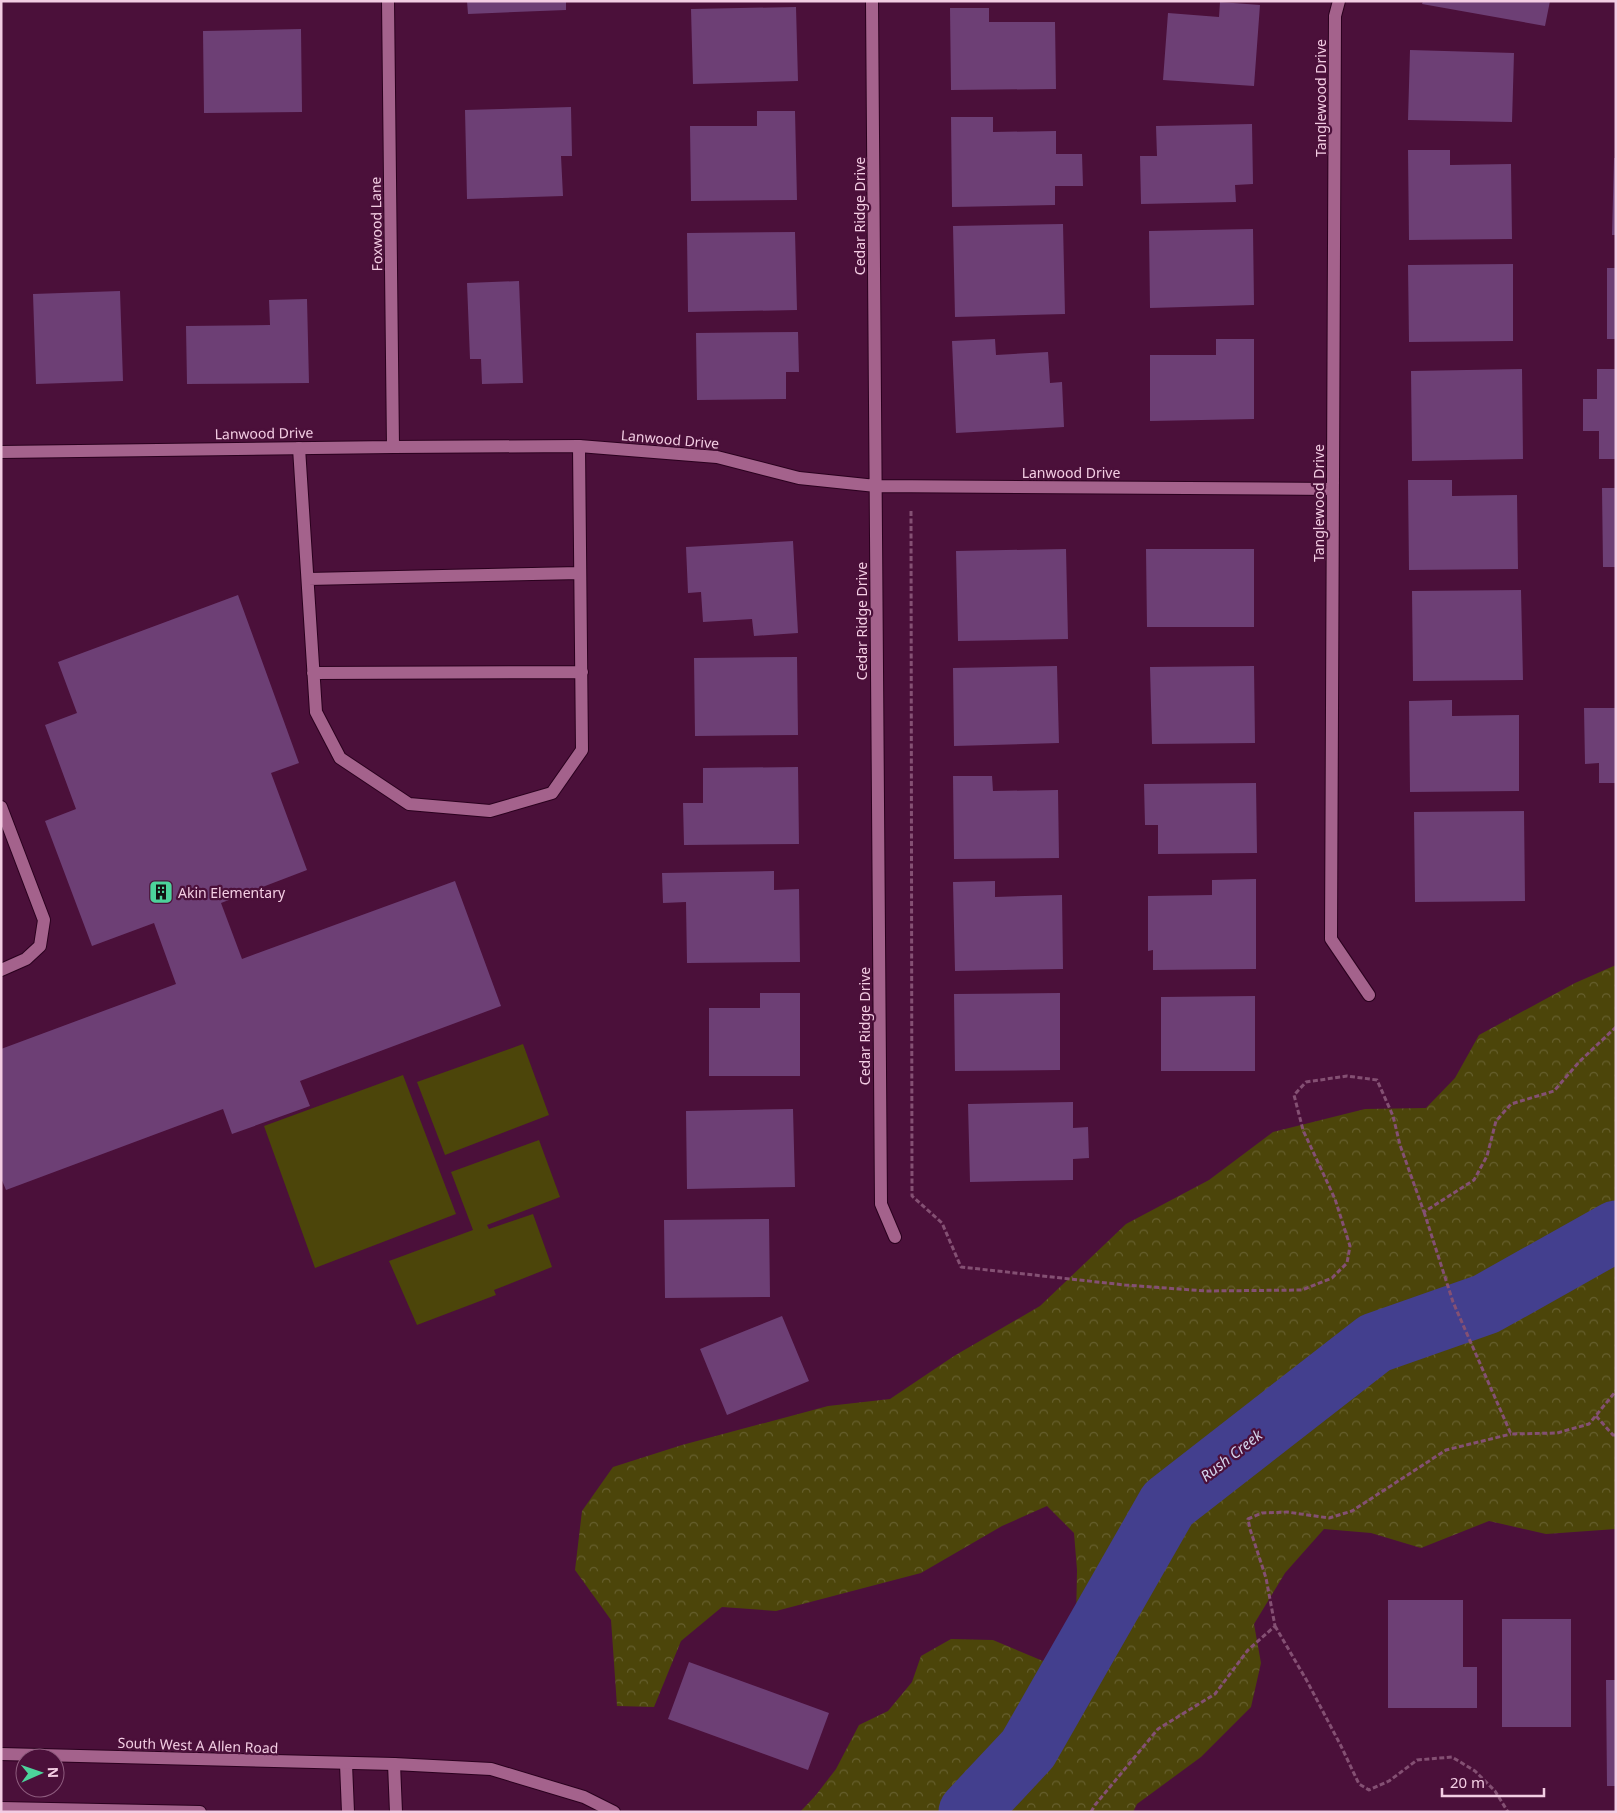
<svg xmlns="http://www.w3.org/2000/svg" width="1617" height="1813" font-family="'Noto Sans',sans-serif">
  <style>
    .green { fill: #4c450a }
    .forest { fill: url(#forest-crowns) }
    .lines { fill: none; stroke-linecap: round; stroke-linejoin: round }
    .river { stroke: #433f8e; stroke-width: 61 }
    .building { fill: #6d3f75 }
    .lane-casing { stroke: #2a011e; stroke-width: 14 }
    .street-casing { stroke: #2a011e; stroke-width: 14 }
    .secondary-casing { stroke: #2a011e; stroke-width: 14 }
    .path { stroke: #845073; stroke-width: 3; stroke-dasharray: 5 2.5; stroke-linecap: butt }
    .lane { stroke: #a4628c; stroke-width: 12 }
    .street { stroke: #a4628c; stroke-width: 12 }
    .secondary { stroke: #a4628c; stroke-width: 12 }
    .labels { text-anchor: middle; dominant-baseline: central; stroke-width: 4.5; stroke-linejoin: round; paint-order: stroke }
    .street-label { font-size: 14px; fill: #f3cde3; stroke: #4b103a }
    .poi-label { font-size: 14px; fill: #f3cde3; stroke: #4b103a; text-anchor: start }
    .water-label { font-size: 15px; font-style: italic; fill: #d3d5ec; stroke: #4b103a }
  </style>
  <defs>
    <pattern id="forest-crowns" width="20" height="18" patternUnits="userSpaceOnUse" patternTransform="scale(1.25)"><rect width="20" height="18" fill="#4c450a"/><path d="M2 6a3 3 0 1 1 6 0M12 15a3 3 0 1 1 6 0" fill="none" stroke="#665f2e"/></pattern>
  </defs>
  <rect width="100%" height="100%" fill="#4b103a"/>
  <path class="green" d="M523,1044L549,1115L445,1155L417,1082Z
    M403,1075L456,1214L315,1268L264,1126Z
    M539,1140L560,1197L487,1225L489,1229L533,1214L552,1267L494,1290L496,1295L417,1325L389,1261L473,1230L451,1172Z"/>
  <path class="forest" d="M1616,965V1529L1546,1534L1489,1521L1421,1548L1371,1533L1324,1529L1285,1573L1254,1624L1261,1663L1251,1707L1201,1757L1137,1804L1133,1812H800L816,1795L836,1769L859,1725L888,1711L912,1682L921,1656L951,1639L993,1640L1043,1661L1076,1621L1077,1570L1074,1533L1047,1506L1002,1526L921,1573L776,1611L722,1607L681,1641L654,1707L617,1706L611,1620L575,1570L582,1511L613,1467L682,1445L828,1406L890,1399L954,1356L1040,1306L1126,1224L1209,1180L1273,1132L1365,1109L1426,1108L1455,1078L1479,1035L1575,983Z"/>
  <g class="lines">
    <path class="river" d="M969,1812L1028,1749L1168,1504L1375,1343L1486,1304L1616,1231"/>
  </g>
  <path class="building" d="M467,1H566V10L468,14Z
    M1423,1H1550L1545,26L1422,4Z
    M1220,2L1260,5L1254,86L1163,80L1168,13L1219,17Z
    M796,7L798,81L693,84L691,9Z
    M950,8H989V22H1055L1056,89L951,90Z
    M301,29L302,112L204,113L203,31Z
    M1410,50L1514,53L1512,122L1408,120Z
    M571,107L572,156H561L563,196L467,199L465,110Z
    M757,111H795L797,200L691,201L690,126H757Z
    M951,117H993V132L1056,131V154H1082L1083,186H1055V205L952,207Z
    M1252,124L1253,184L1235,185L1236,202L1141,204L1140,156H1157L1156,126Z
    M1408,150H1450V165L1511,164L1512,239L1409,240Z
    M1614,158H1616V235H1612Z
    M1063,224L1065,314L955,317L953,226Z
    M1253,229L1254,305L1150,308L1149,231Z
    M795,232L797,310L688,312L687,233Z
    M1513,264V341L1409,342L1408,265Z
    M1607,268H1616V339H1607Z
    M519,281L523,383L482,384L481,359H470L467,283Z
    M120,291L123,381L36,384L33,294Z
    M307,299L309,383L187,384L186,326L270,325L269,300Z
    M798,332L799,372H786V399L697,400L696,333Z
    M995,339L996,355L1048,352L1050,383L1062,382L1064,427L956,433L952,341Z
    M1216,339H1254V419L1150,421V355H1216Z
    M1522,369L1523,459L1412,461L1411,371Z
    M1597,369H1616V459H1599V431H1583V399H1597Z
    M1408,480H1452V496L1517,495L1518,569L1409,570Z
    M1602,488H1616V567H1603Z
    M793,541L798,633L754,636L752,619L703,622L701,592L688,593L686,547Z
    M1066,549L1068,639L958,641L956,551Z
    M1146,549H1254V627H1147Z
    M1521,590L1523,680L1413,681L1412,591Z
    M238,595L299,763L271,773L307,870L221,903L242,959L455,881L501,1006L300,1081L310,1106L232,1134L223,1109L6,1190L1,1178V1049L176,984L154,923L92,946L45,821L76,809L45,725L77,713L58,662Z
    M797,657L798,735L695,736L694,658Z
    M1057,666L1059,743L954,746L953,668Z
    M1254,666L1255,743L1152,744L1150,667Z
    M1452,700V716L1519,715V791L1410,792L1409,701Z
    M1584,708H1616V783H1599V763L1585,764Z
    M798,767L799,844L684,845L683,803H703V768Z
    M953,776H992L993,791L1058,790L1059,858L954,859Z
    M1256,783L1257,853L1158,854V825H1145L1144,784Z
    M1524,811L1525,901L1415,902L1414,812Z
    M774,871V890L799,889L800,962L687,963L686,902L663,903L662,873Z
    M1256,879V969L1153,970V950L1148,951V896L1212,895V880Z
    M995,881V897L1062,895L1063,969L955,971L953,882Z
    M760,993H800V1076H709V1008H760Z
    M1060,993V1070L955,1071L954,994Z
    M1255,996V1071H1161V997Z
    M1073,1102V1128L1088,1127L1089,1158L1073,1159V1180L970,1182L968,1104Z
    M793,1109L795,1187L687,1189L686,1111Z
    M769,1219L770,1297L665,1298L664,1220Z
    M782,1316L809,1381L727,1415L700,1349Z
    M1388,1600H1463V1667H1477V1708H1388Z
    M1502,1619H1571V1727H1502Z
    M689,1662L829,1713L808,1770L668,1719Z
    M1606,1680H1616V1786H1607Z"/>
  <g class="lines">
    <g class="lane-casing">
      <path id="lane" d="M299,448L316,712L340,758L409,804L490,811L552,793L582,750L579,446
        M308,579L580,573
        M313,673L582,672
        M1,807L44,920L40,946L26,959L1,970"/>
    </g>
    <g class="street-casing">
      <path id="street" d="M388,1L393,447
        M872,1L881,1204L895,1237
        M1339,1L1335,16L1331,939L1369,995
        M1,452L393,447L579,446L717,457L799,478L876,486L1333,489
        M346,1764L348,1812
        M394,1764L396,1812"/>
    </g>
    <g class="secondary-casing">
      <path id="secondary" d="M1,1754L394,1764L491,1769L584,1797L614,1812
        M1,1808L200,1812"/>
    </g>
    <path class="path" d="M911,511L912,1196L942,1223L961,1267L1125,1285L1206,1291L1302,1290L1332,1278L1347,1263L1350,1246L1335,1199L1303,1130L1294,1095L1306,1082L1347,1076L1377,1080L1393,1116L1400,1145L1424,1212L1474,1180L1487,1156L1496,1121L1511,1104L1554,1091L1579,1062L1616,1027
      M1424,1212L1453,1302L1511,1434L1557,1433L1589,1424L1616,1391
      M1596,1416L1613,1435H1616
      M1275,1626L1307,1681L1341,1746L1359,1784L1369,1790L1389,1781L1417,1760L1452,1757L1475,1771L1495,1791L1508,1812
      M1091,1812L1095,1805L1158,1729L1215,1694L1248,1650L1275,1626L1266,1578L1250,1529L1248,1519L1262,1513L1287,1512L1329,1518L1352,1511L1446,1450L1511,1434"/>
    <use href="#lane" class="lane"/>
    <use href="#street" class="street"/>
    <use href="#secondary" class="secondary"/>
  </g>
  <defs>
    <g id="building-square" transform="scale(1.25)"><rect x="-9" y="-9" width="18" height="18" rx="4" fill="#4cd39b" stroke="#4b103a"/><path d="M-4-6H4V6H1V3H-1V6H-4ZM-2.5-4.3h1.7v1.8h-1.7ZM.8-4.3h1.7v1.8H.8ZM-2.5-1h1.7V.8h-1.7ZM.8-1h1.7V.8H.8Z" fill="#111"/></g>
  </defs>
  <g fill-rule="evenodd">
    <use href="#building-square" x="161" y="892"/>
  </g>
  <g class="labels">
    <g class="street-label">
      <text transform="translate(1320 98) rotate(-90)">Tanglewood Drive</text>
      <text transform="translate(859 216) rotate(-90)">Cedar Ridge Drive</text>
      <text transform="translate(376 224) rotate(-91)">Foxwood Lane</text>
      <text transform="translate(264 433) rotate(-1)">Lanwood Drive</text>
      <text transform="translate(670 439) rotate(5)">Lanwood Drive</text>
      <text x="1071" y="472">Lanwood Drive</text>
      <text transform="translate(1318 503) rotate(-90)">Tanglewood Drive</text>
      <text transform="translate(861 621) rotate(-90)">Cedar Ridge Drive</text>
      <text transform="translate(864 1026) rotate(-90)">Cedar Ridge Drive</text>
      <text transform="translate(198 1745) rotate(2)">South West A Allen Road</text>
    </g>
    <g class="poi-label">
      <text x="178" y="892">Akin Elementary</text>
    </g>
    <g class="water-label">
      <text transform="translate(1231 1455) rotate(-38)">Rush Creek</text>
    </g>
  </g>
  <rect width="1617" height="1813" fill="none" stroke="#f3cde3" stroke-width="5"/>
  <g transform="translate(40 1773) rotate(88)"><circle r="24" fill="#4b103a" stroke="#8e5c7e"/>
  <path d="M0-4L9 19L0 12L-9 19Z" fill="#4cd39b"/>
  <text y="-8" font-size="14" font-weight="bold" text-anchor="middle" fill="#f3cde3">N</text>
  </g>
  <path d="M1442 1788v8h102v-8" fill="none" stroke="#f3cde3" stroke-width="2.5"/>
  <text x="1450" y="1788" font-size="15" fill="#f3cde3" stroke="#4b103a" stroke-width="4" paint-order="stroke">20 m</text>
</svg>
